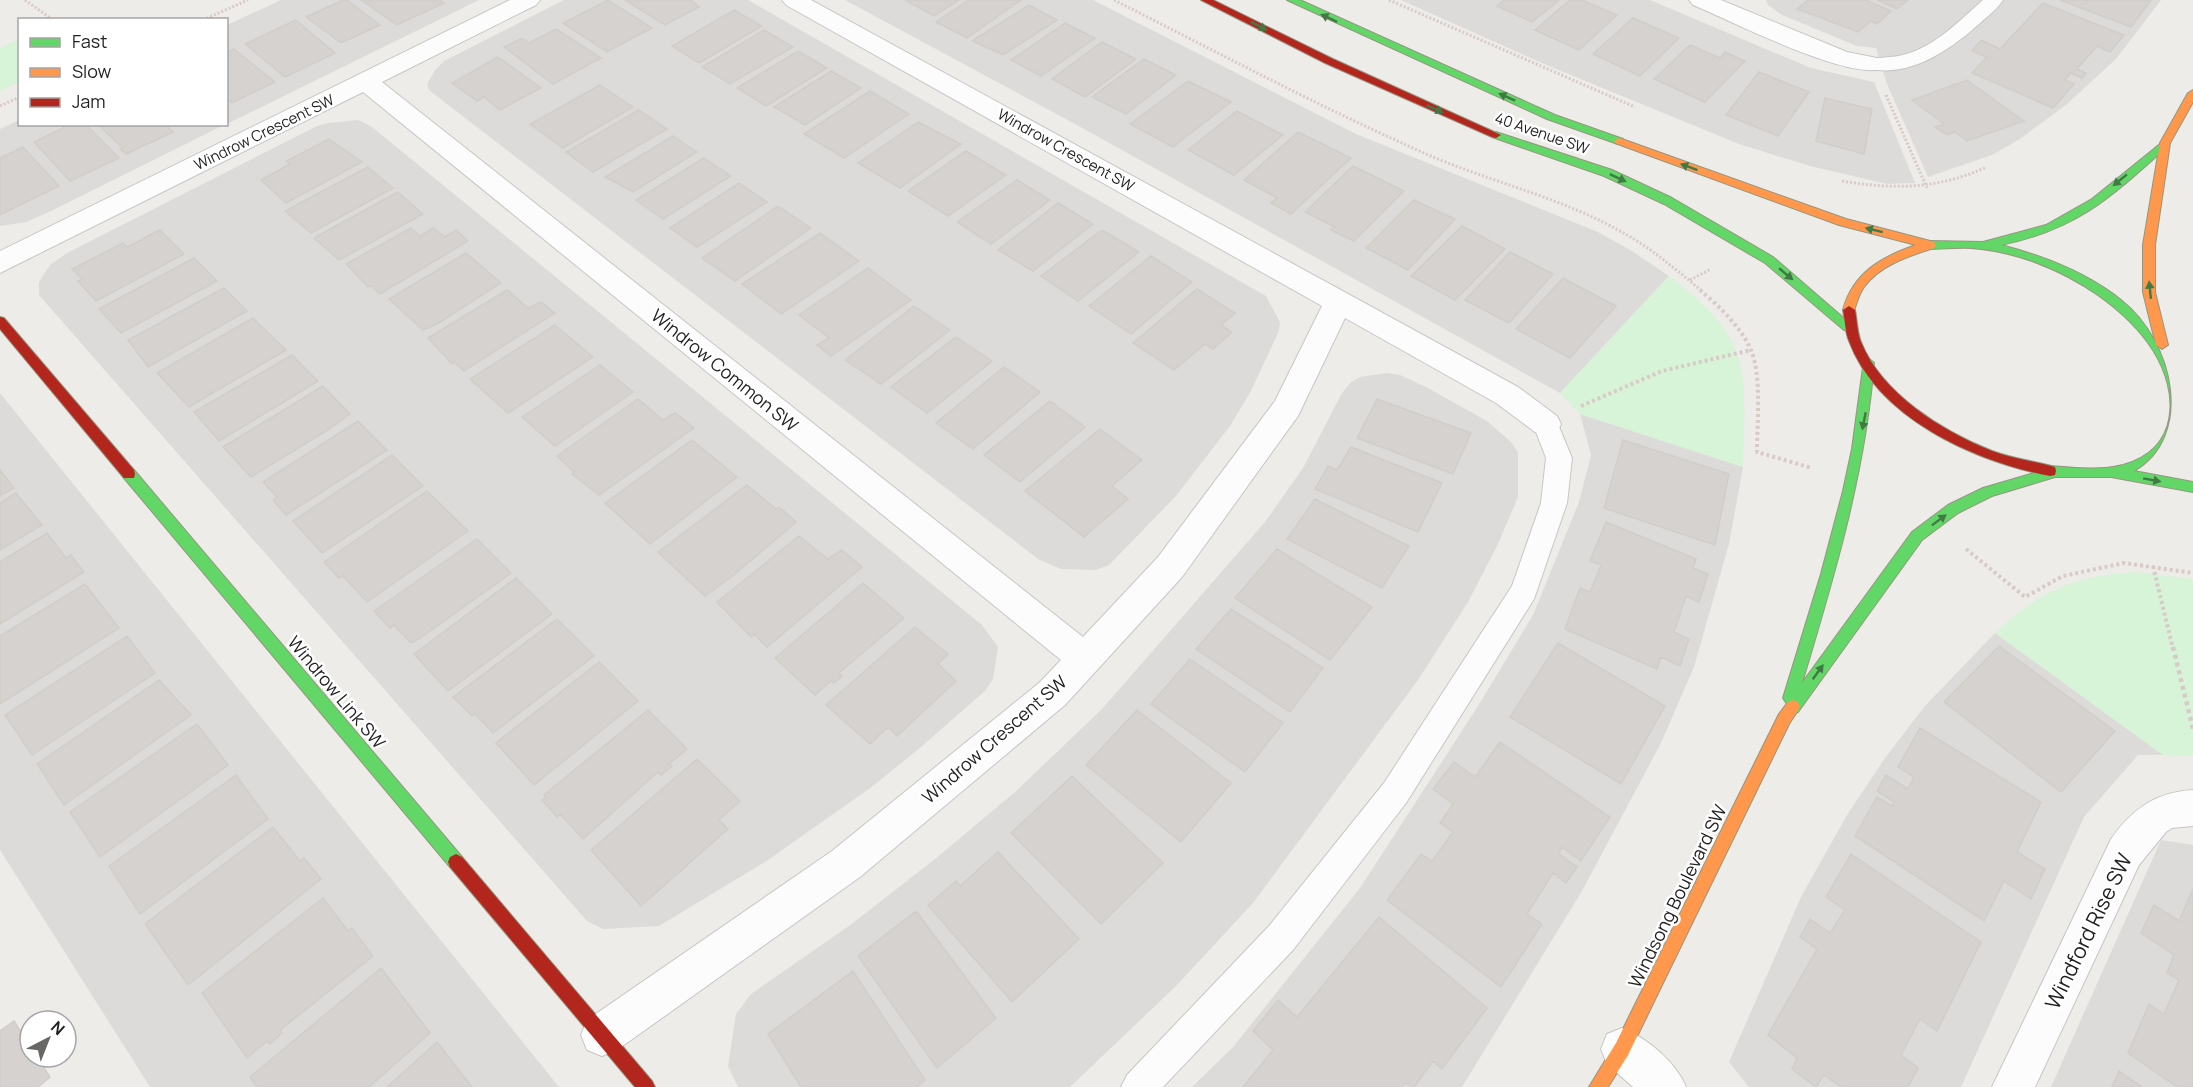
<svg xmlns="http://www.w3.org/2000/svg" width="2193" height="1087" font-family="Manrope,sans-serif">
  <style>
    .residential { fill: #dddbd9 }
    .park { fill: #d7f3d8 }
    .building { fill: #d5d2cf; stroke: #d1cec9; stroke-width: 1.5 }
    .lines { fill: none; stroke-linecap: round; stroke-linejoin: round }
    .lane-casing { stroke: #c6c6c4; stroke-width: 2 }
    .street-casing { stroke: #c6c6c4; stroke-width: 2 }
    .fast-casing { stroke: #959780; stroke-width: 2 }
    .slow-casing { stroke: #959780; stroke-width: 2 }
    .jam-casing { stroke: #959780; stroke-width: 2 }
    .path-far2 { stroke: #d7cac7; stroke-width: 3; stroke-dasharray: 2 2; stroke-linecap: butt }
    .path-far1 { stroke: #d7cac7; stroke-width: 4; stroke-dasharray: 3 3; stroke-linecap: butt }
    .path { stroke: #d7cac7; stroke-width: 4.5; stroke-dasharray: 4 4; stroke-linecap: butt }
    .lane { fill: #fcfcfc; fill-rule: evenodd }
    .street { fill: #fcfcfc; fill-rule: evenodd }
    .fast { fill: #63d668; fill-rule: evenodd }
    .slow { fill: #ff974d; fill-rule: evenodd }
    .jam { fill: #b3261e; fill-rule: evenodd }
    .oneway { fill: #417a44 }
    .labels { text-anchor: middle; dominant-baseline: central; stroke-width: 5; stroke-linejoin: round; paint-order: stroke }
    .far-street-label { font-size: 15px; fill: #1f1f1f; stroke: #fff }
    .street-label { font-size: 18px; fill: #1f1f1f; stroke: #fff }
    .near-street-label { font-size: 21px; fill: #1f1f1f; stroke: #fff }
  </style>
  <rect width="100%" height="100%" fill="#eeece8"/>
  <path class="residential" d="M281,0H479L227,124V25Z
    M564,0H748L1266,296L1280,322L1279,331L1251,391L1230,426L1176,496L1109,565L1096,570L1061,569L1038,559L430,91L427,85L435,70L444,61Z
    M845,0H1093L1356,134L1598,232L1632,251L1669,276L1560,393L1075,124Z
    M1401,0H1650L1811,68L1874,82L1915,183L1887,184L1810,166L1739,144L1544,64Z
    M1766,0H2161L2116,59L2067,104L2020,139L1992,155L1928,177L1887,84L1876,48L1857,46L1782,15L1768,5Z
    M19,120L20,124H226L49,212L26,222L0,226V129Z
    M358,120L372,127L982,625L998,647L993,679L985,691L921,747L873,786L768,860L659,926L603,929L587,921L39,295V282L50,265L67,253L315,127L328,123Z
    M1387,373L1400,375L1428,388L1487,421L1511,442L1518,452V497L1497,546L1468,602L1418,680L1253,903L1176,986L1070,1087H738L728,1066L736,1014L751,994L849,926L935,859L1015,792L1102,709L1265,522L1303,468L1342,393L1351,382L1360,377Z
    M0,393L559,1087H150L0,850Z
    M1580,414L1743,467L1729,544L1694,667L1661,743L1582,891L1462,1087H1192L1233,1047L1360,888L1478,706L1533,615L1579,502L1591,455Z
    M1995,633L2163,755H2138L2084,817L1961,1087H1749L1729,1062L1801,897L1847,815L1885,758L1924,707Z
    M2161,840L2193,845V1087H2051Z"/>
  <path class="park" d="M19,39V82L0,91V48Z
    M1669,276C1753,339 1746,368 1743,467L1580,414L1560,393Z
    M2134,572L2193,579V756L2163,755L1995,633C2041,590 2071,577 2134,572Z"/>
  <path class="building" d="M343,0H347L380,25L341,43L306,17Z
    M361,0H440L444,3L397,25Z
    M608,0L652,28L607,52L563,23Z
    M625,0H691L699,7L665,25Z
    M905,0H959L934,16Z
    M969,0H1021L967,38L936,22Z
    M1504,0H1559L1532,22L1497,6Z
    M1570,0H1582L1617,15L1579,50L1535,30Z
    M1808,0H1866L1891,11L1877,24L1871,21L1858,32L1797,9Z
    M1877,0H1908L1897,9Z
    M2060,0H2151L2131,27Z
    M2043,3L2124,35L2110,52L2097,46L2077,69L2086,73L2082,78L2070,73L2065,80L2074,84L2053,108L1972,73L1987,57L1972,51L1981,40L2000,49Z
    M1029,5L1057,20L1003,55L972,41Z
    M734,10L762,26L699,63L672,46Z
    M1633,18L1679,38L1640,76L1593,54Z
    M296,20L335,53L285,77L245,44Z
    M1065,23L1095,38L1041,76L1011,60Z
    M556,29L601,58L553,84L504,47L522,38L529,43Z
    M764,30L793,47L730,84L702,67Z
    M1102,42L1136,59L1085,97L1052,79Z
    M1690,45L1720,58L1725,52L1745,61L1705,102L1654,79Z
    M234,49L275,82L232,103L226,99V52Z
    M798,51L827,68L766,106L737,88Z
    M498,57L541,88L500,110L484,97L477,101L452,83Z
    M1144,59L1176,75L1126,114L1092,97Z
    M831,71L861,88L805,125L774,107Z
    M1759,72L1809,92L1778,136L1726,115Z
    M1967,80L2024,121L1967,141L1955,132L1947,135L1935,127L1944,124L1912,100Z
    M1188,81L1231,102L1173,147L1130,124Z
    M600,85L633,107L563,148L530,124Z
    M870,91L909,114L844,158L804,134Z
    M1825,98L1872,109L1864,154L1816,141Z
    M639,110L667,129L593,172L566,152Z
    M1237,111L1283,135L1234,175L1188,150Z
    M918,122L961,144L900,188L858,163Z
    M71,124H85L119,158L70,181L34,142Z
    M97,124H165L173,132L126,154L120,149L123,148Z
    M1298,132L1351,158L1291,214L1271,203L1277,198L1244,180Z
    M673,136L697,152L633,192L605,177Z
    M329,139L362,162L286,203L261,180L290,164L286,161Z
    M23,147L59,186L0,215V158Z
    M966,151L1006,175L948,216L908,191Z
    M704,158L731,176L663,219L636,200Z
    M1353,166L1404,191L1354,241L1331,230L1335,227L1305,212Z
    M368,167L393,188L311,233L285,211Z
    M1017,180L1050,200L991,244L957,222Z
    M739,183L767,202L697,247L670,228Z
    M398,192L423,214L339,260L314,238Z
    M1414,200L1455,219L1408,270L1366,248Z
    M1058,203L1093,224L1033,271L998,250Z
    M778,206L811,228L735,281L702,258Z
    M1462,226L1505,249L1455,300L1411,276Z
    M411,228L420,236L433,228L445,237L456,230L468,241L380,294L371,286L368,287L346,264Z
    M160,230L184,254L96,301L78,281L82,279L72,269L123,243L127,247Z
    M1102,230L1139,252L1078,301L1041,276Z
    M820,233L859,261L781,314L742,284Z
    M1510,252L1553,274L1509,323L1465,300Z
    M466,253L501,283L437,324L423,330L389,299Z
    M1151,256L1192,282L1131,334L1089,306Z
    M194,258L217,281L121,333L99,309Z
    M868,268L911,300L831,356L817,345L829,338L799,315Z
    M1563,278L1616,306L1570,358L1516,329Z
    M224,288L247,311L148,367L128,340Z
    M1197,289L1235,313L1221,325L1232,332L1213,349L1205,344L1174,370L1133,343Z
    M507,290L528,308L541,302L555,313L464,371L454,362L452,364L428,338Z
    M914,306L950,330L881,384L845,360Z
    M253,318L286,350L189,407L157,373Z
    M555,325L593,357L508,413L470,379Z
    M956,337L992,361L927,413L891,387Z
    M292,355L318,381L219,441L194,412Z
    M600,365L633,392L555,446L522,417Z
    M1004,367L1040,392L973,449L936,423Z
    M323,386L350,414L326,431L251,477L223,447Z
    M638,399L663,420L675,413L694,428L599,495L572,474L574,472L557,456Z
    M1377,399L1471,433L1453,474L1357,438Z
    M1050,401L1085,427L1020,482L984,455Z
    M358,421L387,450L286,515L273,500L277,497L263,482Z
    M1100,429L1142,460L1112,486L1128,499L1084,537L1025,491Z
    M692,440L737,477L650,544L605,503Z
    M1623,440L1729,474L1715,545L1604,508Z
    M1351,447L1442,483L1418,532L1315,489L1328,466L1337,470Z
    M392,455L423,486L322,553L293,521Z
    M0,470L14,488L0,496Z
    M747,485L776,509L779,507L796,522L734,575L705,596L658,552Z
    M427,491L468,531L367,602L343,576L339,578L324,562Z
    M16,493L42,525L0,550V503Z
    M1315,499L1409,546L1382,588L1287,539Z
    M1606,522L1696,559L1693,568L1708,574L1699,602L1686,596L1674,632L1689,639L1680,666L1661,657L1657,669L1565,629L1580,588L1590,592L1601,565L1590,561Z
    M47,533L66,558L71,555L84,572L0,624V562Z
    M799,536L828,559L842,550L862,567L767,647L754,634L751,637L717,602Z
    M477,539L511,573L420,638L411,643L394,625L390,628L374,611Z
    M1277,549L1372,607L1330,660L1235,598Z
    M516,578L552,614L448,691L414,654Z
    M863,583L904,618L839,673L842,676L834,683L831,681L815,695L775,658Z
    M85,584L119,628L0,704V636Z
    M1231,609L1323,668L1290,712L1196,649Z
    M557,619L594,656L493,733L475,714L472,716L453,697Z
    M915,627L948,654L938,664L956,681L897,736L889,728L886,729L870,744L826,705Z
    M127,636L155,673L32,755L5,715Z
    M1558,643L1665,706L1621,784L1510,717Z
    M1999,646L2115,731L2061,792L1944,702Z
    M1190,659L1283,723L1245,772L1151,704Z
    M599,662L638,701L534,785L496,743Z
    M159,680L191,715L64,805L37,764Z
    M648,710L687,749L669,764L672,766L661,775L658,772L583,839L560,814L557,817L542,800L546,798L544,795Z
    M1137,710L1231,783L1181,842L1086,765Z
    M197,724L228,765L100,857L70,812Z
    M1920,728L2041,802L2017,852L2045,869L2031,899L2004,881L1984,921L1855,836L1877,797L1892,806L1894,802L1877,791L1886,775L1908,789L1914,777L1898,767Z
    M1500,742L1610,817L1581,861L1562,847L1559,854L1577,867L1566,883L1553,873L1527,914L1542,924L1501,987L1387,900L1421,854L1432,861L1453,832L1440,823L1453,804L1433,789L1454,762L1475,777Z
    M697,759L740,801L719,820L728,829L641,906L591,850Z
    M236,775L268,819L140,914L109,866Z
    M1072,776L1163,863L1101,924L1011,833Z
    M273,827L300,861L304,858L321,879L188,985L145,924Z
    M998,852L1079,939L1012,1002L928,905L956,881L960,886Z
    M1851,854L1981,942L1937,1031L1920,1019L1901,1055L1918,1068L1908,1087H1841L1824,1075L1816,1087L1792,1069L1797,1058L1768,1035L1817,949L1800,937L1810,919L1830,933L1845,910L1826,897Z
    M2193,889V1087H2177L2128,1053L2149,1004L2164,1014L2179,980L2167,973L2174,955L2141,933L2154,905L2179,921Z
    M323,898L348,931L352,928L373,956L280,1030L282,1033L270,1044L267,1041L247,1058L202,993Z
    M916,911L996,1018L937,1068L858,956Z
    M1379,917L1487,1008L1442,1069L1433,1061L1414,1087L1405,1083L1402,1087H1243L1273,1050L1253,1031L1278,1000L1297,1017Z
    M381,968L430,1033L369,1087H257L250,1077Z
    M853,971L925,1080L917,1087H801L768,1034Z
    M14,1021L30,1046V1057H37L50,1077L38,1087H0V1031Z
    M437,1042L472,1087H387Z
    M2119,1071L2142,1087H2112Z"/>
  <g class="lines">
    <g class="lane-casing">
      <path id="lane" d="M1983,0H2003C1997,9 1988,16 1980,23C1950,50 1909,79 1866,68L1863,64L1866,60C1878,57 1891,58 1903,55C1935,47 1959,21 1983,0Z
        M1546,414L1555,417L1572,458L1567,503L1534,599L1406,803L1293,950L1163,1087H1121L1127,1075L1269,926L1384,783L1512,586L1541,503L1546,458L1533,424L1537,417Z"/>
    </g>
    <g class="street-casing">
      <path id="street" d="M510,0H540L536,5L382,82L1083,637L1158,557L1275,401L1322,306L786,5L782,0H811L1518,387L1557,416L1561,424L1557,432L1546,436L1535,432L1496,403L1345,318L1298,416L1182,577L1065,705L860,877L617,1050L602,1056L587,1050L581,1035L587,1020L832,851L1039,683L1061,660L363,92L0,273V251Z
        M1689,0H1721L1847,52L1882,59L1885,64L1882,69C1844,79 1732,21 1693,5Z
        M2193,790V826L2172,828L2166,832L2139,865L2035,1087H1992L2111,839C2132,809 2156,792 2193,790Z
        M1622,1028C1647,1038 1676,1062 1686,1087H1633L1607,1064L1601,1049L1607,1034Z"/>
    </g>
    <g class="fast-casing">
      <path id="fast" d="M1287,0H1300L1555,115L1623,139L1624,141L1619,144L1615,143L1547,119Z
        M1496,132L1612,170L1672,198L1773,257L1854,327L1848,331L1844,330L1765,263L1664,204L1604,176L1492,137L1491,135Z
        M2165,140L2169,141V145C2112,196 2079,229 2001,245C2044,256 2086,272 2121,300C2175,343 2193,437 2134,471L2193,482V492L2111,477H2055L1992,496L1958,513L1922,540L1798,712L1793,714L1788,712L1786,707L1787,704L1783,698L1821,574L1843,491L1852,449L1864,360L1868,358L1874,363C1865,474 1834,577 1802,683L1912,532L1948,505L1983,488L2044,470L2050,466C2074,468 2099,471 2123,465C2180,449 2180,393 2153,350C2139,328 2119,310 2098,295C2062,270 2016,251 1971,248C1957,247 1944,249 1930,249L1924,245L1930,241L1983,242L2046,225L2092,199Z
        M129,469L134,470L462,857L464,862L462,867L456,870L450,867L124,478L123,474L124,470Z"/>
    </g>
    <g class="slow-casing">
      <path id="slow" d="M2193,90V102L2170,143L2155,245V292L2168,345L2162,349L2156,345L2143,292V245L2160,143L2188,93Z
        M1619,138L1846,219L1934,242L1936,245L1934,248C1909,256 1880,265 1864,287C1858,295 1857,304 1853,313H1845L1843,310C1853,273 1881,257 1916,245L1839,225L1615,143L1614,141Z
        M1793,700L1798,702L1800,707L1789,724L1628,1055L1608,1087H1589L1616,1043L1779,714L1788,702Z"/>
    </g>
    <g class="jam-casing">
      <path id="jam" d="M1201,0H1213L1333,59L1501,135L1496,138L1492,137L1325,63Z
        M1849,306L1855,310C1857,320 1857,332 1861,342C1882,394 1942,431 1992,451C2013,459 2034,461 2055,467L2056,471L2055,475L2050,476C1975,461 1878,419 1849,341C1845,332 1845,320 1843,310Z
        M0,317L4,318L134,470L135,474L134,478H124L0,329Z
        M456,854L462,857L652,1081L655,1087H635L450,867L448,862L450,857Z"/>
    </g>
    <path class="path-far2" d="M25,0L53,20
      M1114,0C1217,52 1318,106 1424,153C1487,181 1557,196 1618,230C1649,246 1675,269 1702,291
      M1389,0L1635,107
      M203,20L248,0
      M1886,95L1927,188
      M0,106L20,97
      M1842,181C1895,190 1938,189 1987,167
      M1690,280L1711,269"/>
    <path class="path-far1" d="M1700,290C1718,305 1742,328 1751,350C1762,377 1757,422 1757,452L1812,468
      M1581,406L1662,371L1751,350
      M1966,549L2025,597L2063,576L2124,563L2193,573
      M2153,566L2173,649"/>
    <path class="path" d="M2173,647L2193,729"/>
    <use href="#lane" class="lane"/>
    <use href="#street" class="street"/>
    <use href="#fast" class="fast"/>
    <use href="#slow" class="slow"/>
    <use href="#jam" class="jam"/>
  </g>
  <defs><path id="oneway-solid" d="M-6-.8H1V-3.2L6.5 0L1 3.2V.8H-6Z" transform="scale(1.5)"/></defs>
  <g class="oneway">
    <use href="#oneway-solid" transform="translate(1329 18) rotate(-155)"/>
    <use href="#oneway-solid" transform="translate(1259 26) rotate(27)"/>
    <use href="#oneway-solid" transform="translate(1507 97) rotate(-156)"/>
    <use href="#oneway-solid" transform="translate(1435 109) rotate(24)"/>
    <use href="#oneway-solid" transform="translate(1689 167) rotate(-160)"/>
    <use href="#oneway-solid" transform="translate(1618 178) rotate(25)"/>
    <use href="#oneway-solid" transform="translate(2120 180) rotate(141)"/>
    <use href="#oneway-solid" transform="translate(1874 230) rotate(-166)"/>
    <use href="#oneway-solid" transform="translate(1786 274) rotate(40)"/>
    <use href="#oneway-solid" transform="translate(2150 290) rotate(-96)"/>
    <use href="#oneway-solid" transform="translate(1864 421) rotate(101)"/>
    <use href="#oneway-solid" transform="translate(2152 480) rotate(10)"/>
    <use href="#oneway-solid" transform="translate(1939 520) rotate(-37)"/>
    <use href="#oneway-solid" transform="translate(1818 672) rotate(-54)"/>
  </g>
  <g class="labels">
    <g class="far-street-label">
      <text transform="translate(264 132) rotate(-26)">Windrow Crescent SW</text>
      <text transform="translate(1542 133) rotate(19)">40 Avenue SW</text>
      <text transform="translate(1066 150) rotate(29)">Windrow Crescent SW</text>
    </g>
    <g class="street-label">
      <text transform="translate(725 370) rotate(39)">Windrow Common SW</text>
      <text transform="translate(337 692) rotate(50)">Windrow Link SW</text>
      <text transform="translate(994 739) rotate(-41)">Windrow Crescent SW</text>
      <text transform="translate(1677 896) rotate(-64)">Windsong Boulevard SW</text>
    </g>
    <g class="near-street-label">
      <text transform="translate(2088 931) rotate(-64)">Windford Rise SW</text>
    </g>
  </g>
  <rect x="18" y="18" width="210" height="108" fill="#ffffff" stroke="#a5a5a5" stroke-width="1.5"/>
  <rect x="30" y="38" width="30" height="9" fill="#63d668" stroke="#a5a5a5" stroke-width="1.5"/>
  <text x="72" y="48" font-size="18" fill="#1f1f1f">Fast</text>
  <rect x="30" y="68" width="30" height="9" fill="#ff974d" stroke="#a5a5a5" stroke-width="1.5"/>
  <text x="72" y="78" font-size="18" fill="#1f1f1f">Slow</text>
  <rect x="30" y="98" width="30" height="9" fill="#b3261e" stroke="#a5a5a5" stroke-width="1.5"/>
  <text x="72" y="108" font-size="18" fill="#1f1f1f">Jam</text>
  <g transform="translate(48 1039) rotate(42)"><circle r="28" fill="#ffffff" stroke="#a5a5a5" stroke-width="1.5"/>
  <path d="M0-4.5L10 22L0 15L-10 22Z" fill="#676765"/>
  <text y="-9" font-size="16" font-weight="bold" text-anchor="middle" fill="#1f1f1f">N</text>
  </g>
</svg>
